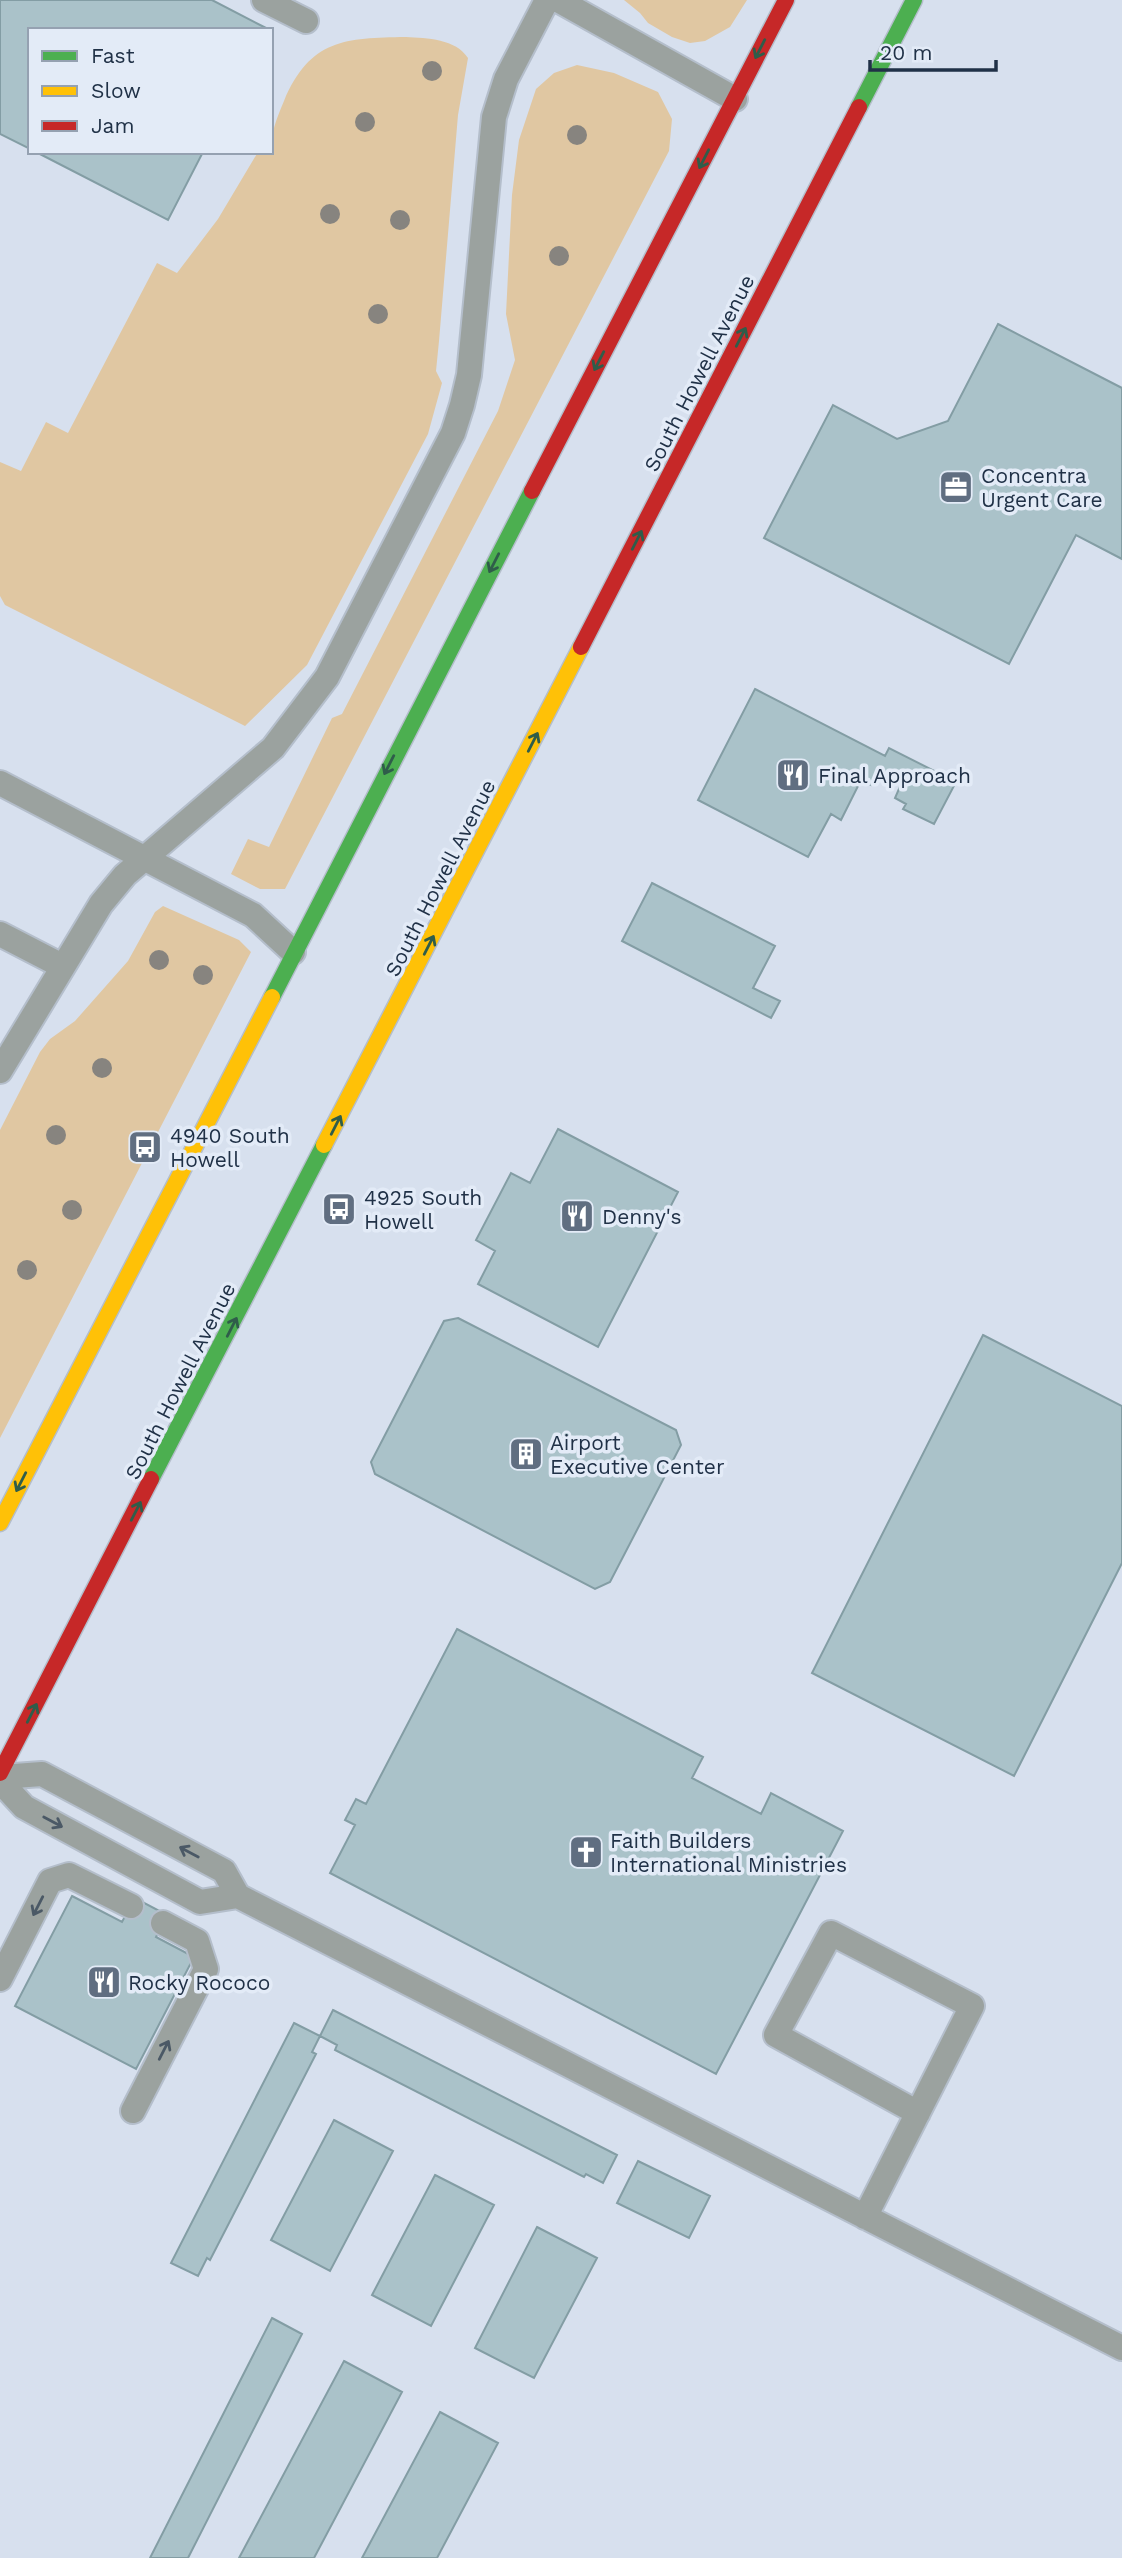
<svg xmlns="http://www.w3.org/2000/svg" width="1122" height="2558" font-family="'Work Sans',sans-serif">
  <style>
    .green { fill: #e0c7a2 }
    .building { fill: #aac2c9; stroke: #839da4; stroke-width: 2 }
    .lines { fill: none; stroke-linecap: round; stroke-linejoin: round }
    .lane-casing { stroke: #b4becb; stroke-width: 28 }
    .fast-casing { stroke: #b4becb; stroke-width: 19 }
    .slow-casing { stroke: #b4becb; stroke-width: 19 }
    .jam-casing { stroke: #b4becb; stroke-width: 19 }
    .lane { stroke: #9ba29f; stroke-width: 24 }
    .fast { stroke: #4caf50; stroke-width: 16 }
    .slow { stroke: #ffc107; stroke-width: 16 }
    .jam { stroke: #c62828; stroke-width: 16 }
    .tree { fill: #87847f }
    .oneway { stroke: #2f5d4a }
    .oneway2 { stroke: #4b5966 }
    .labels { text-anchor: middle; dominant-baseline: central; stroke-width: 7; stroke-linejoin: round; paint-order: stroke }
    .street-label { font-size: 21px; fill: #203147; stroke: #e3ebf7 }
    .poi-label { font-size: 21px; fill: #203147; stroke: #e3ebf7; text-anchor: start }
  </style>
  <rect width="100%" height="100%" fill="#d7e0ee"/>
  <path class="green" d="M624,0H747L730,27L705,41L690,43L672,37L648,23L640,13Z
    M406,37C427,38 456,39 468,58L458,115L439,341L436,371L442,383L428,434L307,665L245,726L5,605L0,596V462L21,471L46,422L68,433L157,263L177,273L218,219L258,152H271C271,132 276,120 284,101C310,39 345,38 406,37Z
    M577,65L614,73L658,92L672,119L669,151L285,889H260L231,874L248,839L269,847L332,718L342,714L498,411L515,360L506,314L512,195L519,140L536,89L554,73Z
    M163,906L239,940L251,952L0,1438V1130L40,1052L50,1039L75,1021L128,961L155,912Z"/>
  <path class="building" d="M0,0H212L266,28L30,30V149L0,134Z
    M36,152H203L168,220Z
    M998,324L1122,388V559L1076,535L1009,664L764,538L833,405L897,439L948,421Z
    M755,689L885,756L889,748L956,782L934,824L903,809L906,804L895,798L902,782L879,770L871,785L861,780L841,820L831,814L808,857L698,800Z
    M652,883L775,946L753,988L780,1001L771,1018L622,941Z
    M558,1129L678,1192L598,1347L478,1284L495,1251L476,1240L511,1173L530,1183Z
    M458,1318L676,1430L681,1445L610,1582L595,1589L375,1474L371,1462L444,1321Z
    M983,1335L1122,1406V1563L1014,1776L812,1673Z
    M457,1629L703,1757L692,1778L761,1814L771,1793L843,1831L716,2074L330,1873L355,1825L345,1820L356,1799L366,1804Z
    M72,1896L122,1922L135,1898L167,1915L156,1937L194,1957L136,2069L15,2006Z
    M333,2010L617,2155L603,2183L586,2174L584,2177L335,2050L337,2045L320,2036Z
    M294,2023L320,2036L312,2052L316,2054L210,2260L207,2258L198,2276L171,2263Z
    M334,2120L393,2151L330,2271L271,2240Z
    M638,2161L710,2196L689,2238L617,2203Z
    M435,2175L494,2205L431,2326L372,2295Z
    M537,2227L597,2258L534,2378L475,2348Z
    M272,2318L302,2334L188,2558H150Z
    M344,2361L402,2392L314,2558H239Z
    M440,2412L498,2443L437,2558H362Z"/>
  <g class="lines">
    <g class="lane-casing">
      <path id="lane" d="M264,0L306,21
        M558,0L735,99
        M0,783L253,915L293,952
        M0,934L62,966
        M0,1071L101,904L125,875L273,748L327,677L453,433L462,405L469,375L494,117L506,79L547,0
        M0,1777L42,1774L224,1871L238,1896L1122,2348
        M0,1781L24,1807L200,1902L238,1896
        M0,1979L50,1881L69,1875L131,1906
        M133,2111L206,1969L197,1941L163,1923
        M865,2217L972,2006L831,1933L776,2035L918,2113"/>
    </g>
    <g class="fast-casing">
      <path id="fast" d="M859,107L914,0
        M272,997L532,491
        M151,1479L324,1145"/>
    </g>
    <g class="slow-casing">
      <path id="slow" d="M324,1145L581,647
        M0,1523L272,997"/>
    </g>
    <g class="jam-casing">
      <path id="jam" d="M532,491L786,0
        M581,647L859,107
        M0,1773L151,1479"/>
    </g>
    <use href="#lane" class="lane"/>
    <use href="#fast" class="fast"/>
    <use href="#slow" class="slow"/>
    <use href="#jam" class="jam"/>
  </g>
  <g class="tree">
    <circle cx="432" cy="71" r="10"/>
    <circle cx="365" cy="122" r="10"/>
    <circle cx="577" cy="135" r="10"/>
    <circle cx="330" cy="214" r="10"/>
    <circle cx="400" cy="220" r="10"/>
    <circle cx="559" cy="256" r="10"/>
    <circle cx="378" cy="314" r="10"/>
    <circle cx="159" cy="960" r="10"/>
    <circle cx="203" cy="975" r="10"/>
    <circle cx="102" cy="1068" r="10"/>
    <circle cx="56" cy="1135" r="10"/>
    <circle cx="72" cy="1210" r="10"/>
    <circle cx="27" cy="1270" r="10"/>
  </g>
  <defs><path id="oneway-shaft" d="M-6 0H5M1.5-3L5.5 0L1.5 3" fill="none" stroke-width="1.6" stroke-linecap="round" stroke-linejoin="round" transform="scale(1.75)"/></defs>
  <g class="oneway">
    <use href="#oneway-shaft" transform="translate(760 49) rotate(117)"/>
    <use href="#oneway-shaft" transform="translate(704 159) rotate(117)"/>
    <use href="#oneway-shaft" transform="translate(741 337) rotate(-63)"/>
    <use href="#oneway-shaft" transform="translate(599 361) rotate(117)"/>
    <use href="#oneway-shaft" transform="translate(637 540) rotate(-63)"/>
    <use href="#oneway-shaft" transform="translate(494 563) rotate(117)"/>
    <use href="#oneway-shaft" transform="translate(533 742) rotate(-63)"/>
    <use href="#oneway-shaft" transform="translate(389 765) rotate(117)"/>
    <use href="#oneway-shaft" transform="translate(429 945) rotate(-63)"/>
    <use href="#oneway-shaft" transform="translate(336 1125) rotate(-63)"/>
    <use href="#oneway-shaft" transform="translate(232 1327) rotate(-63)"/>
    <use href="#oneway-shaft" transform="translate(21 1482) rotate(117)"/>
    <use href="#oneway-shaft" transform="translate(136 1511) rotate(-63)"/>
    <use href="#oneway-shaft" transform="translate(32 1713) rotate(-63)"/>
  </g>
  <g class="oneway2">
    <use href="#oneway-shaft" transform="translate(53 1822) rotate(28)"/>
    <use href="#oneway-shaft" transform="translate(189 1852) rotate(-152)"/>
    <use href="#oneway-shaft" transform="translate(38 1906) rotate(117)"/>
    <use href="#oneway-shaft" transform="translate(164 2050) rotate(-63)"/>
  </g>
  <defs>
    <g id="office-square" transform="scale(1.75)"><rect x="-9" y="-9" width="18" height="18" rx="4" fill="#606e81" stroke="#e3ebf7"/><path d="M-6-3h4V-5.5h4V-3h4V5H-6ZM-1-4.5V-3h2v-1.5ZM-6 0V1H6V0Z" fill="#fff"/></g>
    <g id="restaurant-square" transform="scale(1.75)"><rect x="-9" y="-9" width="18" height="18" rx="4" fill="#606e81" stroke="#e3ebf7"/><path d="M-5-6h1v4h1v-4h1v4h1v-4h1v5L-1.5 .5V6h-2V.5L-5-1ZM5-6V6H3V1.5H1.5Q1.5-4 5-6Z" fill="#fff"/></g>
    <g id="bus-square" transform="scale(1.75)"><rect x="-9" y="-9" width="18" height="18" rx="4" fill="#606e81" stroke="#e3ebf7"/><path d="M-5-6H5V4H4V6H2V4H-2V6H-4V4H-5ZM-3.5-4V0h7V-4ZM-3.5 1.2v1.5H-2V1.2ZM2 1.2v1.5H3.5V1.2Z" fill="#fff"/></g>
    <g id="building-square" transform="scale(1.75)"><rect x="-9" y="-9" width="18" height="18" rx="4" fill="#606e81" stroke="#e3ebf7"/><path d="M-4-6H4V6H1V3H-1V6H-4ZM-2.5-4.3h1.7v1.8h-1.7ZM.8-4.3h1.7v1.8H.8ZM-2.5-1h1.7V.8h-1.7ZM.8-1h1.7V.8H.8Z" fill="#fff"/></g>
    <g id="church-square" transform="scale(1.75)"><rect x="-9" y="-9" width="18" height="18" rx="4" fill="#606e81" stroke="#e3ebf7"/><path d="M-1.2-6h2.4v3.5h3.3v2.4h-3.3V6h-2.4V-.1h-3.3v-2.4h3.3Z" fill="#fff"/></g>
  </defs>
  <g fill-rule="evenodd">
    <use href="#office-square" x="956" y="487"/>
    <use href="#restaurant-square" x="793" y="775"/>
    <use href="#bus-square" x="145" y="1147"/>
    <use href="#bus-square" x="339" y="1209"/>
    <use href="#restaurant-square" x="577" y="1216"/>
    <use href="#building-square" x="526" y="1454"/>
    <use href="#church-square" x="586" y="1852"/>
    <use href="#restaurant-square" x="104" y="1982"/>
  </g>
  <g class="labels">
    <g class="street-label">
      <text transform="translate(699 373) rotate(-63)">South Howell Avenue</text>
      <text transform="translate(440 878) rotate(-63)">South Howell Avenue</text>
      <text transform="translate(180 1381) rotate(-63)">South Howell Avenue</text>
    </g>
    <g class="poi-label">
      <text x="981" y="475">Concentra<tspan x="981" dy="24">Urgent Care</tspan></text>
      <text x="818" y="775">Final Approach</text>
      <text x="170" y="1135">4940 South<tspan x="170" dy="24">Howell</tspan></text>
      <text x="364" y="1197">4925 South<tspan x="364" dy="24">Howell</tspan></text>
      <text x="602" y="1216">Denny's</text>
      <text x="550" y="1442">Airport<tspan x="550" dy="24">Executive Center</tspan></text>
      <text x="610" y="1840">Faith Builders<tspan x="610" dy="24">International Ministries</tspan></text>
      <text x="128" y="1982">Rocky Rococo</text>
    </g>
  </g>
  <rect x="28" y="28" width="245" height="126" fill="#e3ebf7" stroke="#95a1b1" stroke-width="2"/>
  <rect x="42" y="51" width="35" height="10" fill="#4caf50" stroke="#95a1b1" stroke-width="2"/>
  <text x="91" y="63" font-size="21" fill="#203147">Fast</text>
  <rect x="42" y="86" width="35" height="10" fill="#ffc107" stroke="#95a1b1" stroke-width="2"/>
  <text x="91" y="98" font-size="21" fill="#203147">Slow</text>
  <rect x="42" y="121" width="35" height="10" fill="#c62828" stroke="#95a1b1" stroke-width="2"/>
  <text x="91" y="133" font-size="21" fill="#203147">Jam</text>
  <path d="M870 60v10h126v-10" fill="none" stroke="#203147" stroke-width="3.5"/>
  <text x="880" y="60" font-size="21" fill="#203147" stroke="#e3ebf7" stroke-width="5" paint-order="stroke">20 m</text>
</svg>
